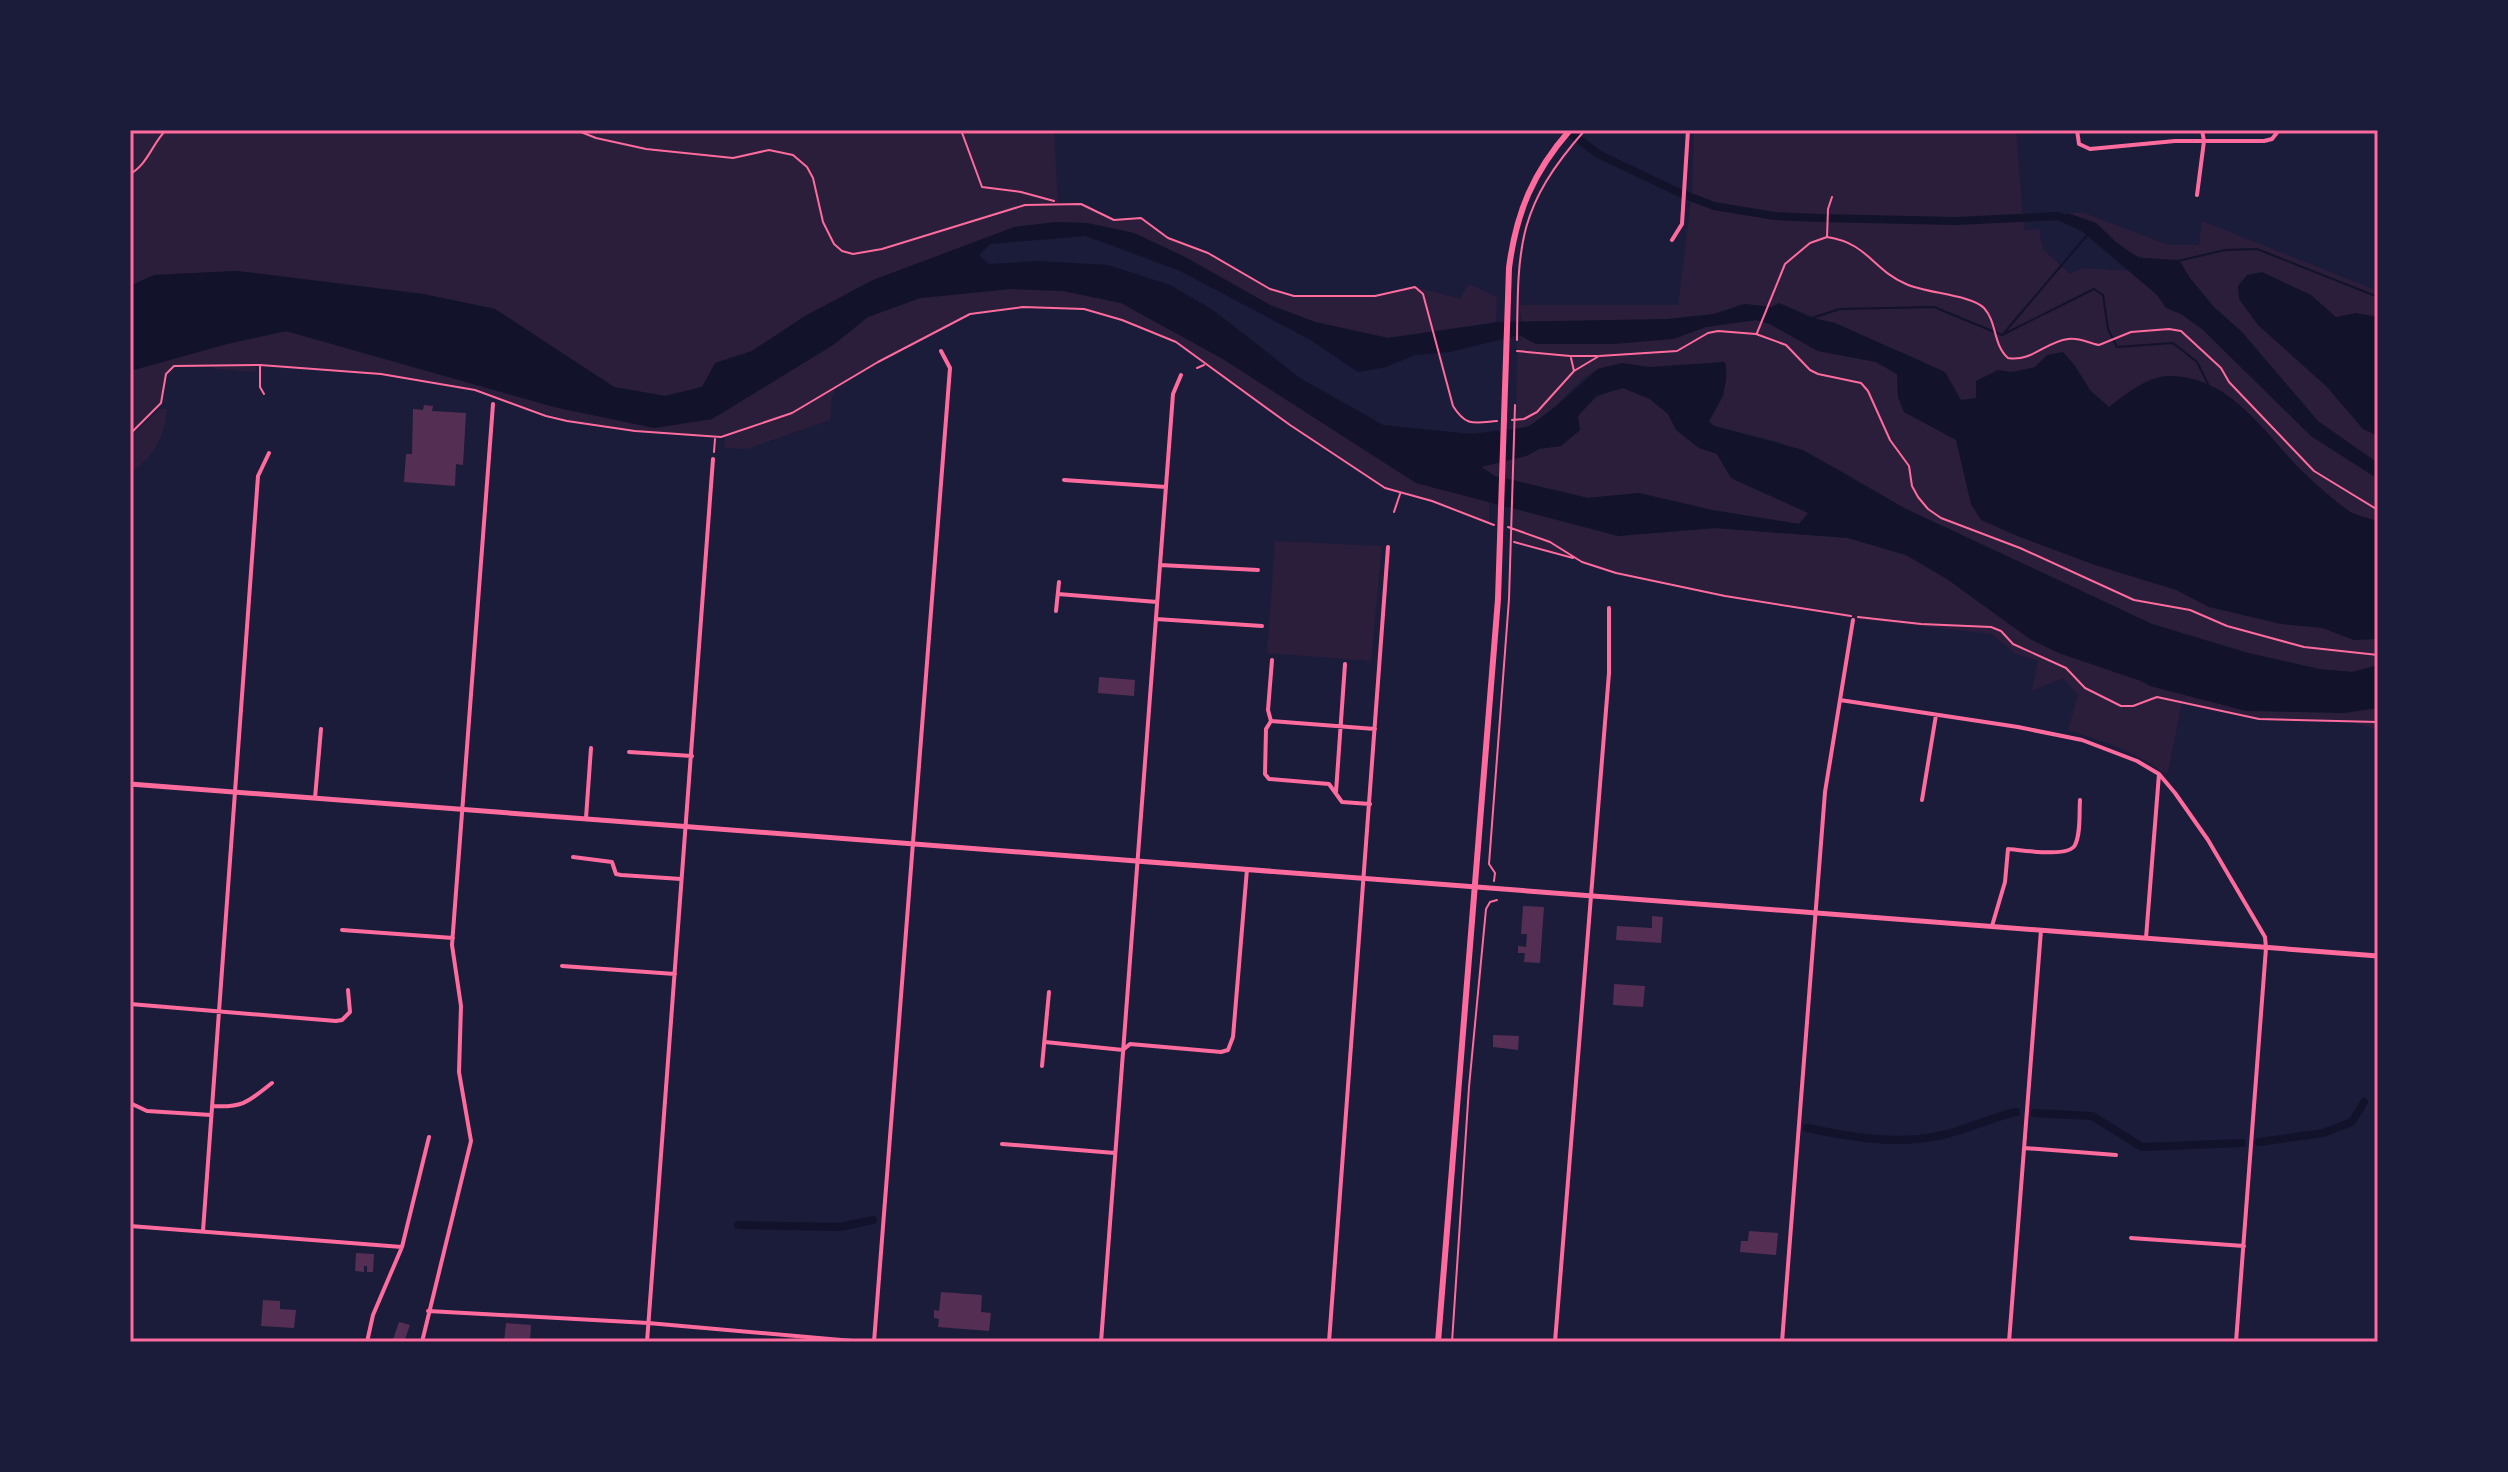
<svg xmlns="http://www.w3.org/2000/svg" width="2508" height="1472" font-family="Montserrat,sans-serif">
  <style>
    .green { fill: #2a1e3b }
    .water { fill: #12122b; fill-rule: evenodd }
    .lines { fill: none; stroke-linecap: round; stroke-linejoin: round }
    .stream { stroke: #12122b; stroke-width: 2 }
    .canal { stroke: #12122b; stroke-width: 8 }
    .building { fill: #542f53 }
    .path { stroke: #ff6b9d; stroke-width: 2 }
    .minor { stroke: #ff6b9d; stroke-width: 4 }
    .tertiary { stroke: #ff6b9d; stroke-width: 5 }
    .primary { stroke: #ff6b9d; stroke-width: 6 }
    .neatline { fill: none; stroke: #ff6b9d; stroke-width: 3 }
  </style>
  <rect width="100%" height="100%" fill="#1b1b3a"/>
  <path class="green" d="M130,130H1054L1058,203L1081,204L1114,220L1141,218L1168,238L1208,253L1270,289L1294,296H1375L1415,287L1460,299L1469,284L1497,297L1496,322L1388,338L1315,322L1270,305L1185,257L1134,233L1087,223L1055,222L943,255L873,280L805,316L752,351L716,363L702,387L665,396L614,387L495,309L423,294L237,271L154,275L130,286Z
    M1694,130H2016L2024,230L2039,229L2043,249L2070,274L2083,268L2129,271L2145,284L2159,259C2124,258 2123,245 2098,225C2090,219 2077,217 2067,213H2084L2169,245H2199L2202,221L2378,291V667L2352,672L2319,669L2248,653L2152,624L1904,508L1836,468L1776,441L1714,426L1708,421L1724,396L1725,362C1700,364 1674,368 1650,367C1632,366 1618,362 1601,368C1570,380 1553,424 1516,429L1517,340L1522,341L1519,335L1673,339L1706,327L1756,320L1770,324L1818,351L1876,362L1897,374L1898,390L1922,361L1779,303L1772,307L1744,304L1714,314L1668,319L1524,330L1519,305H1678L1692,194Z
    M1010,289L1063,291L1121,303L1223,359L1416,483L1489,501V524L1432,501L1385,488L1290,425L1169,338L1108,315L1084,309L1023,307L970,314L838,385L832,396L830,420L747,449L724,448L725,436L635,431L567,421L475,390L366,373L257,365L256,372L215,369L210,365L174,366L166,374L161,403L130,434V371L227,344L286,331L554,407L654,428L712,419L833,345L868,317L920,298Z
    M1623,388L1650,399L1668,414L1677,430L1699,448L1717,454L1731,478L1809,513L1799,524L1712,510L1639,493L1588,498L1494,476L1480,466L1526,456L1539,449L1561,446C1577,417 1588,394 1623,388Z
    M160,409H167C165,437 153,458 130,473V437Z
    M1513,507L1618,536L1715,528L1848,538L1906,555L1947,579L2030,639L2059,653L2141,681L2150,686L2184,693L2343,713L2378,708V730L2346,720L2259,719L2182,702L2168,772L2165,774C2137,752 2102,741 2068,730L2078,695L2063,678L2032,691L2038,661L2014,653L1992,634L1848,618L1787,605L1725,596L1616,573L1512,540Z
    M1275,541L1382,546L1371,661L1267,653Z"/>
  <path class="water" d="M2067,213L2096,223L2114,241L2139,258L2179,260L2190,278L2215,308L2242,332L2318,421L2378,463V479L2311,436L2203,330L2181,314L2166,308L2157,295L2083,232L2064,222Z
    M1055,222L1087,223L1134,233L1185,257L1270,305L1315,322L1388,338L1500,322L1668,319L1714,314L1744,304L1772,307L1779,303L1812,318L1835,323L1945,372L1961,400L1976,398V381L1998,370L2012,372L2035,367L2047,355L2063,352L2075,366L2090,390L2109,407C2124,395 2147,377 2167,376C2227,374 2262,429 2298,467C2313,482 2332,499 2349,511C2357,516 2369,518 2378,521V639L2354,640L2322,628L2281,624L2209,607L2176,590L2095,565L2015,535L1981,520L1971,504L1956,440L1904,412L1898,397L1897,374L1876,362L1818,351L1770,324L1756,320L1706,327L1673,339L1614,344H1536L1519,335L1450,352L1415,355L1386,367L1358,372L1309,339L1180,271L1086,236L990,244L979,255L989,264L1038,261L1108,265L1170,285L1213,310L1300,378L1383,425L1471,434L1528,427L1555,407L1598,369L1622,363L1649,367L1725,362C1730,385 1720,402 1709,421L1714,426L1803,450L1904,508L2152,624L2248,653L2319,669L2352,672L2378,665V708L2343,713L2246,711L2150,686L2141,681L2059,653L2030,639L1947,579L1906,555L1848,538L1715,528L1618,536L1416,483L1223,359L1121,303L1063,291L1010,289L920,298L868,317L833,345L712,419L654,428L554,407L286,331L227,344L130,371V286L154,275L237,271L423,294L495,309L614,387L665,396L702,387L715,363L752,351L805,316L873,280L1014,227ZM1623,388L1650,399L1668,414L1676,430L1699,448L1717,454L1731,478L1808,513L1799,524L1712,510L1639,493L1588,498L1495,476L1481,467L1526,456L1539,449L1561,446L1580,430L1578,416L1596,396Z
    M2262,272L2311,295L2336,317L2356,313L2378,317V436L2363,429L2327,387L2258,325L2239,299L2238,286L2247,275Z"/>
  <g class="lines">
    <path class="stream" d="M2178,261L2225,250L2257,249L2378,297
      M1812,318L1840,309L1934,307L2002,335L2094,289L2103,295L2108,329L2117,347L2173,343L2197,362L2208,384
      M2004,333L2088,234"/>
    <path class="canal" d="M1567,130L1598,154L1680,193L1714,206L1775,216L1820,218L1956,221L2058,216L2074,223
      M2035,1113L2092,1116L2142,1147L2242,1143
      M1807,1128C1851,1137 1893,1145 1938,1136C1965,1131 1989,1118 2016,1112
      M2259,1142L2323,1133L2352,1122L2364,1102
      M738,1225L840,1227L873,1220"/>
  </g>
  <path class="building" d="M424,405L433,406L432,411L466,413L463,465L456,464L455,486L404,482L406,454H412L413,409L423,410Z
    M1099,677L1135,680L1134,696L1098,693Z
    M1523,906L1544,907L1540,963L1524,962L1525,953H1518V946L1526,947L1527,934H1521Z
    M1652,916L1663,917L1661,943L1616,940L1617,926L1652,928Z
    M1614,984L1645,986L1643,1007L1613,1005Z
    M1493,1035L1519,1036L1518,1050L1493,1047Z
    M1749,1231L1778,1233L1776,1255L1740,1252L1741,1241H1748Z
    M356,1253L374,1254L373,1272H367V1266H364V1272L355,1271Z
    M941,1292L982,1295L981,1312L991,1313L989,1331L938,1327L939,1319L934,1318V1310L939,1311Z
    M263,1300L280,1301V1309L296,1310L294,1328L261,1326Z
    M399,1322L410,1325L404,1342H392Z
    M506,1323L531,1325L530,1342H504Z"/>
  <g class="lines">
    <path class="path" d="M576,130L596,138L646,149L733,158L769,150L793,155L807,167L813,178L823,222L834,244L842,251L853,254L882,249L1025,205L1081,204L1114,220L1141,218L1168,238L1208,253L1270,289L1294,296H1375L1415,287L1423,294L1453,406C1466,427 1474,423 1497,421
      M961,130L982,187L1021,192L1054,201
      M130,174C148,164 152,144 166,130
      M1827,237C1868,243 1873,270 1906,284C1925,293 1972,295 1984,308C1997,322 1993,345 2008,358C2032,362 2045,342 2068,339C2079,337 2088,343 2099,345L2131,332L2169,329L2181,331L2221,368L2229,382L2314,471L2378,510
      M1757,333L1785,264L1810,243L1827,237L1828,209L1832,197
      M1517,340C1518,243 1518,206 1585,130
      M1517,351L1570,356H1597
      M1571,358L1574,371
      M260,365V387L264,394
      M1197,368L1204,365
      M1512,420L1524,419L1537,412L1574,371L1599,356L1677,351L1708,333L1718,331L1756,334L1786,345L1810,370L1818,374L1861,383L1868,391L1890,440L1909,466L1912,486L1918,497L1928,509L1941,518L2020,548L2134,600L2190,610L2227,626L2304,647L2378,655
      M130,434L161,403L166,374L174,366L260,365L381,374L475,390L546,416L567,421L635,431L721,437L792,413L878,362L970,314L1023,307L1084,309L1122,320L1176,342L1290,425L1385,488L1432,501L1494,525
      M714,452L715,439
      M1394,512L1400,494
      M1508,527L1550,542L1582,562L1616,573L1725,596L1851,616
      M1514,542L1573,558
      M1858,617L1921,624L1991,627L2001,631L2013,644L2066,668L2085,688L2121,706H2133L2157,697L2259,719L2378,722
      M1494,881L1495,873L1489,864L1509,599L1515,405
      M1452,1342L1469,1087L1486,909L1490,902L1497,900"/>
    <path class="minor" d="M2077,130L2079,144L2090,149L2175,141H2264L2272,139L2279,130
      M2197,195L2204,141L2202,130
      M1672,240L1682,224L1688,130
      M1064,480L1166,487
      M1160,565L1258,570
      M1058,594L1157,602
      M1056,611L1059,582
      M1156,619L1262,626
      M1272,660L1268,710L1271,721L1266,729L1265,774L1269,779L1329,784L1342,802L1370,804
      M1840,700L2018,727L2082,740L2137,761L2159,774L2175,793L2208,840L2265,937L2266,948L2236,1342
      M1271,721L1375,729
      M629,752L692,756
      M1336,792L1345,664
      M315,798L321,729
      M1922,800L1936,715
      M586,818L591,748
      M573,857L612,862L616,874L621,875L681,879
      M1992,926L2005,882L2008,849C2022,850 2069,858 2075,845C2081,833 2079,813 2080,800
      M342,930L453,938
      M2146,938L2159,774
      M562,966L675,974
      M130,1004L336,1021L342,1020L350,1012L348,990
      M1045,1042L1123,1050L1130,1044L1221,1052L1228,1050L1233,1037L1247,869
      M1042,1066L1049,992
      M130,1103L147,1111L211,1115
      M212,1106C243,1108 248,1102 272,1083
      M1002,1144L1115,1153
      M2024,1148L2116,1155
      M130,1226L402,1247
      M203,1231L258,476L269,453
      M2131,1238L2244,1246
      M428,1311L648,1323L864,1342
      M367,1342L373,1315L402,1247L429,1137
      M422,1342L471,1141L459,1072L461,1006L452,945L493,404
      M647,1342L713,459
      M874,1342L950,368L941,351
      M1101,1342L1173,394L1181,375
      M1329,1342L1388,547
      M1555,1342L1609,673V608
      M1782,1342L1825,792L1853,620
      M2009,1342L2041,930"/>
    <path class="tertiary" d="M130,784L2378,956"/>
    <path class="primary" d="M1438,1342L1498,599L1509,268C1516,213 1533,172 1570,130"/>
  </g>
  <rect width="2508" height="1472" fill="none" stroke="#1b1b3a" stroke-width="264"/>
  <rect x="132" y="132" width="2244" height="1208" class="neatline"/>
</svg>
